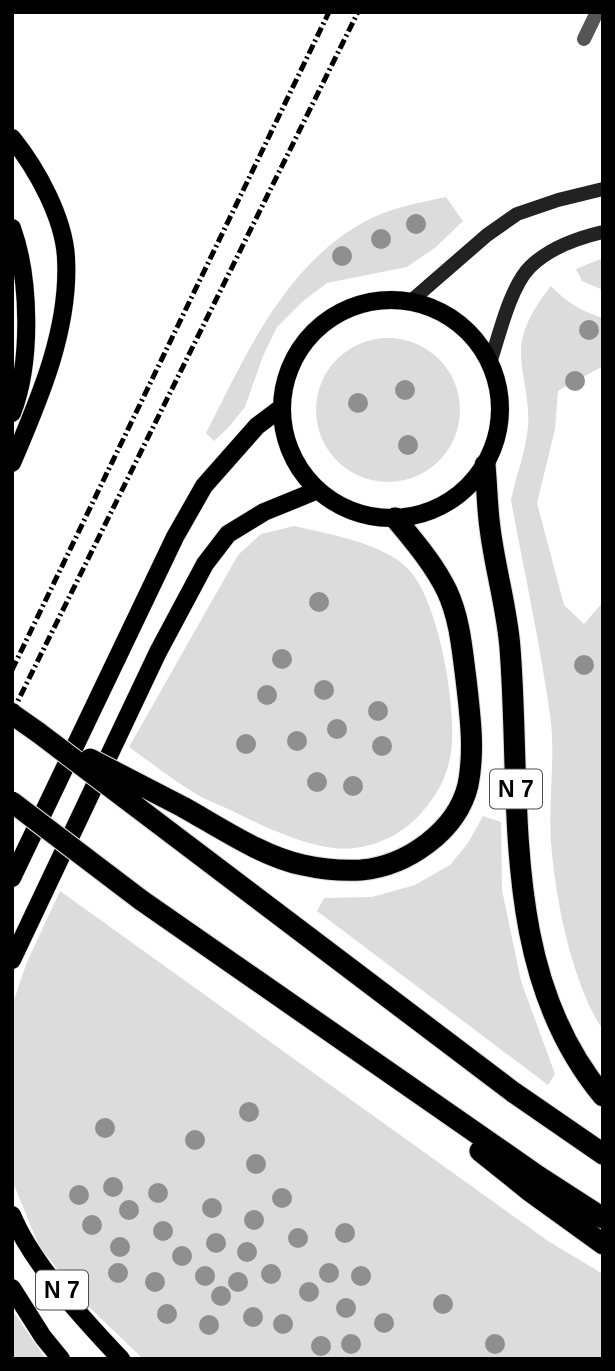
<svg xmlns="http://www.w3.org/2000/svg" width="615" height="1371" font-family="Arial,sans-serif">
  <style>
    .green { fill: #dcdcdc }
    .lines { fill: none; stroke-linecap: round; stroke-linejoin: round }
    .primary-casing { stroke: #dbdbdb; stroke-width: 19 }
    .highway-casing { stroke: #dbdbdb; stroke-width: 23 }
    .street { stroke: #555; stroke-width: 14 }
    .secondary { stroke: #222; stroke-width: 14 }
    .primary { stroke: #000; stroke-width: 18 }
    .highway { stroke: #000; stroke-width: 21 }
    .rail { stroke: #000; stroke-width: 5; stroke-dasharray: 10 3.5 2 3.5; stroke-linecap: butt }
    .highway-bridge-casing { stroke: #dbdbdb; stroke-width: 23; stroke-linecap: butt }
    .highway-bridge { stroke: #000; stroke-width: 21 }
    .tree { fill: #8f8f8f }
    .labels { text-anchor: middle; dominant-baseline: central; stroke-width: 5; stroke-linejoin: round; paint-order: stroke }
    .shield { fill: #fff; stroke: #4c4c4c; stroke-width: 2 }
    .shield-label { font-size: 23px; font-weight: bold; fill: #000 }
  </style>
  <rect width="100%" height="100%" fill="#fff"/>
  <path class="green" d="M446,197L463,221L436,247L407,267L327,283L302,302L277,327L263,356L245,407L228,428L214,441L206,433C246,355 284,266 364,222C389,208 418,203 446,197Z
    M603,258V290L582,281L576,269Z
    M551,286C567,303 581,311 603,318V366L558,391L555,429L537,503L564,605L584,624L603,602V1030C572,984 555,898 551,842C548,800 556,756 550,715C540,643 524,571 511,500C516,475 526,452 528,426C530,401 522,379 521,355C520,329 536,305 551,286Z
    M316 410a72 72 0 1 1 144 0a72 72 0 1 1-144 0Z
    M294,526C329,534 388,544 411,572C433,598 447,664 450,698C455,744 454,776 422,812C405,832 381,845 354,848C316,853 261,825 228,809C215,803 201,798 190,790C169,777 149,761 129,747L238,555L261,534Z
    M483,816L501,822L502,890L521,981L555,1074L548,1085L317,911L324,898L372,897L415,885L450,865L468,843Z
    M60,891L548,1241L603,1274V1359H143L82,1300L39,1246L12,1180V1006L27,962Z
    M12,1310L46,1359H12Z"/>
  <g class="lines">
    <g class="primary-casing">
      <path id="primary" d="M12,138C37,169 64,218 66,258C70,329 39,400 12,463
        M12,228C30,278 32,362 12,413
        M282 409a109 109 0 1 1 218 0a109 109 0 1 1-218 0Z
        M12,878L175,537L204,486L257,426L281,408
        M12,960L158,652L205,564L228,534L264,512L318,490
        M12,1215C32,1264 85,1321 121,1359
        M12,1288L43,1337L61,1359"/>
    </g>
    <g class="highway-casing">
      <path id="highway" d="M485,465C487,486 487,507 490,528C495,569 507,608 510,648C522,800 499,971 603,1096
        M12,714L39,733
        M183,807C219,827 263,857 303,865C321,869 343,871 361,870C407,866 457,831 468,785C475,750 470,715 466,679C462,649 460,619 447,591C434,564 414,541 395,518
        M171,833L513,1092L603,1154
        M141,900L538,1176L603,1218
        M480,1151L531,1192L603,1244"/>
    </g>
    <path class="street" d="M584,39L597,12"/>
    <path class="secondary" d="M411,301L487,235L517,214L558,200L603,189
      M490,363C499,336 510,287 530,267C549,248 577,238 603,232"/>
    <use href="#primary" class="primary"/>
    <use href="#highway" class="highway"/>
    <path class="rail" d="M12,670L329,12
      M12,713L358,12"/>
    <g class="highway-bridge-casing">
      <path id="highway-bridge" d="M39,733L171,833
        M90,759L183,807
        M12,802L141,900"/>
    </g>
    <use href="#highway-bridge" class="highway-bridge"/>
  </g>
  <g class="tree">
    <circle cx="416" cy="224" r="10"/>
    <circle cx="381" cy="239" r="10"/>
    <circle cx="342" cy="256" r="10"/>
    <circle cx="589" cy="330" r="10"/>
    <circle cx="575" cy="381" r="10"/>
    <circle cx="405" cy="390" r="10"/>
    <circle cx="358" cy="403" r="10"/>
    <circle cx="408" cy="445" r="10"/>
    <circle cx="319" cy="602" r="10"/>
    <circle cx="282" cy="659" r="10"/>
    <circle cx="584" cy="665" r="10"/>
    <circle cx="324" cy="690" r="10"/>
    <circle cx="267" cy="695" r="10"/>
    <circle cx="378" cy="711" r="10"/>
    <circle cx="337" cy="729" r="10"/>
    <circle cx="297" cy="741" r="10"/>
    <circle cx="246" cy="744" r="10"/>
    <circle cx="382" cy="746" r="10"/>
    <circle cx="317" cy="782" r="10"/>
    <circle cx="353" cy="786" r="10"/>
    <circle cx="249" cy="1112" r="10"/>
    <circle cx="105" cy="1128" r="10"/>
    <circle cx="195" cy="1140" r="10"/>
    <circle cx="256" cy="1164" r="10"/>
    <circle cx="113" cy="1187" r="10"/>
    <circle cx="158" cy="1193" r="10"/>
    <circle cx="79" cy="1195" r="10"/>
    <circle cx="282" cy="1198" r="10"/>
    <circle cx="212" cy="1208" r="10"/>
    <circle cx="129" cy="1210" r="10"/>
    <circle cx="254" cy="1220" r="10"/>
    <circle cx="92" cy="1225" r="10"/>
    <circle cx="163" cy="1231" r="10"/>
    <circle cx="345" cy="1233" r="10"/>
    <circle cx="298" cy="1238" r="10"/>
    <circle cx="216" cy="1243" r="10"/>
    <circle cx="120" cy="1247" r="10"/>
    <circle cx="247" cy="1252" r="10"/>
    <circle cx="182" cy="1256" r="10"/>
    <circle cx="118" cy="1273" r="10"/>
    <circle cx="329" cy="1273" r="10"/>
    <circle cx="271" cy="1274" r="10"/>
    <circle cx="205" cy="1276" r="10"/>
    <circle cx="361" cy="1276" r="10"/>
    <circle cx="155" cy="1282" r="10"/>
    <circle cx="238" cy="1282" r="10"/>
    <circle cx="309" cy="1292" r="10"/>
    <circle cx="221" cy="1296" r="10"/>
    <circle cx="443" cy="1304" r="10"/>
    <circle cx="346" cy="1308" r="10"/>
    <circle cx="167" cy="1314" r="10"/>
    <circle cx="253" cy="1317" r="10"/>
    <circle cx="384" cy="1323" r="10"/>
    <circle cx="283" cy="1324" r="10"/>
    <circle cx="209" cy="1325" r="10"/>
    <circle cx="351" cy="1344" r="10"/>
    <circle cx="495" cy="1344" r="10"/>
    <circle cx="321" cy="1346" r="10"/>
  </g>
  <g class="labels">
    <g class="shield">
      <rect x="490" y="769.5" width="52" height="39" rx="5"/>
      <rect x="36" y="1270.5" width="52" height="39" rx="5"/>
    </g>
    <g class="shield-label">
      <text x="516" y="789">N 7</text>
      <text x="62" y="1290">N 7</text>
    </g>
  </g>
  <rect width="615" height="1371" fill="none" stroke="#000000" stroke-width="28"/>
</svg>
